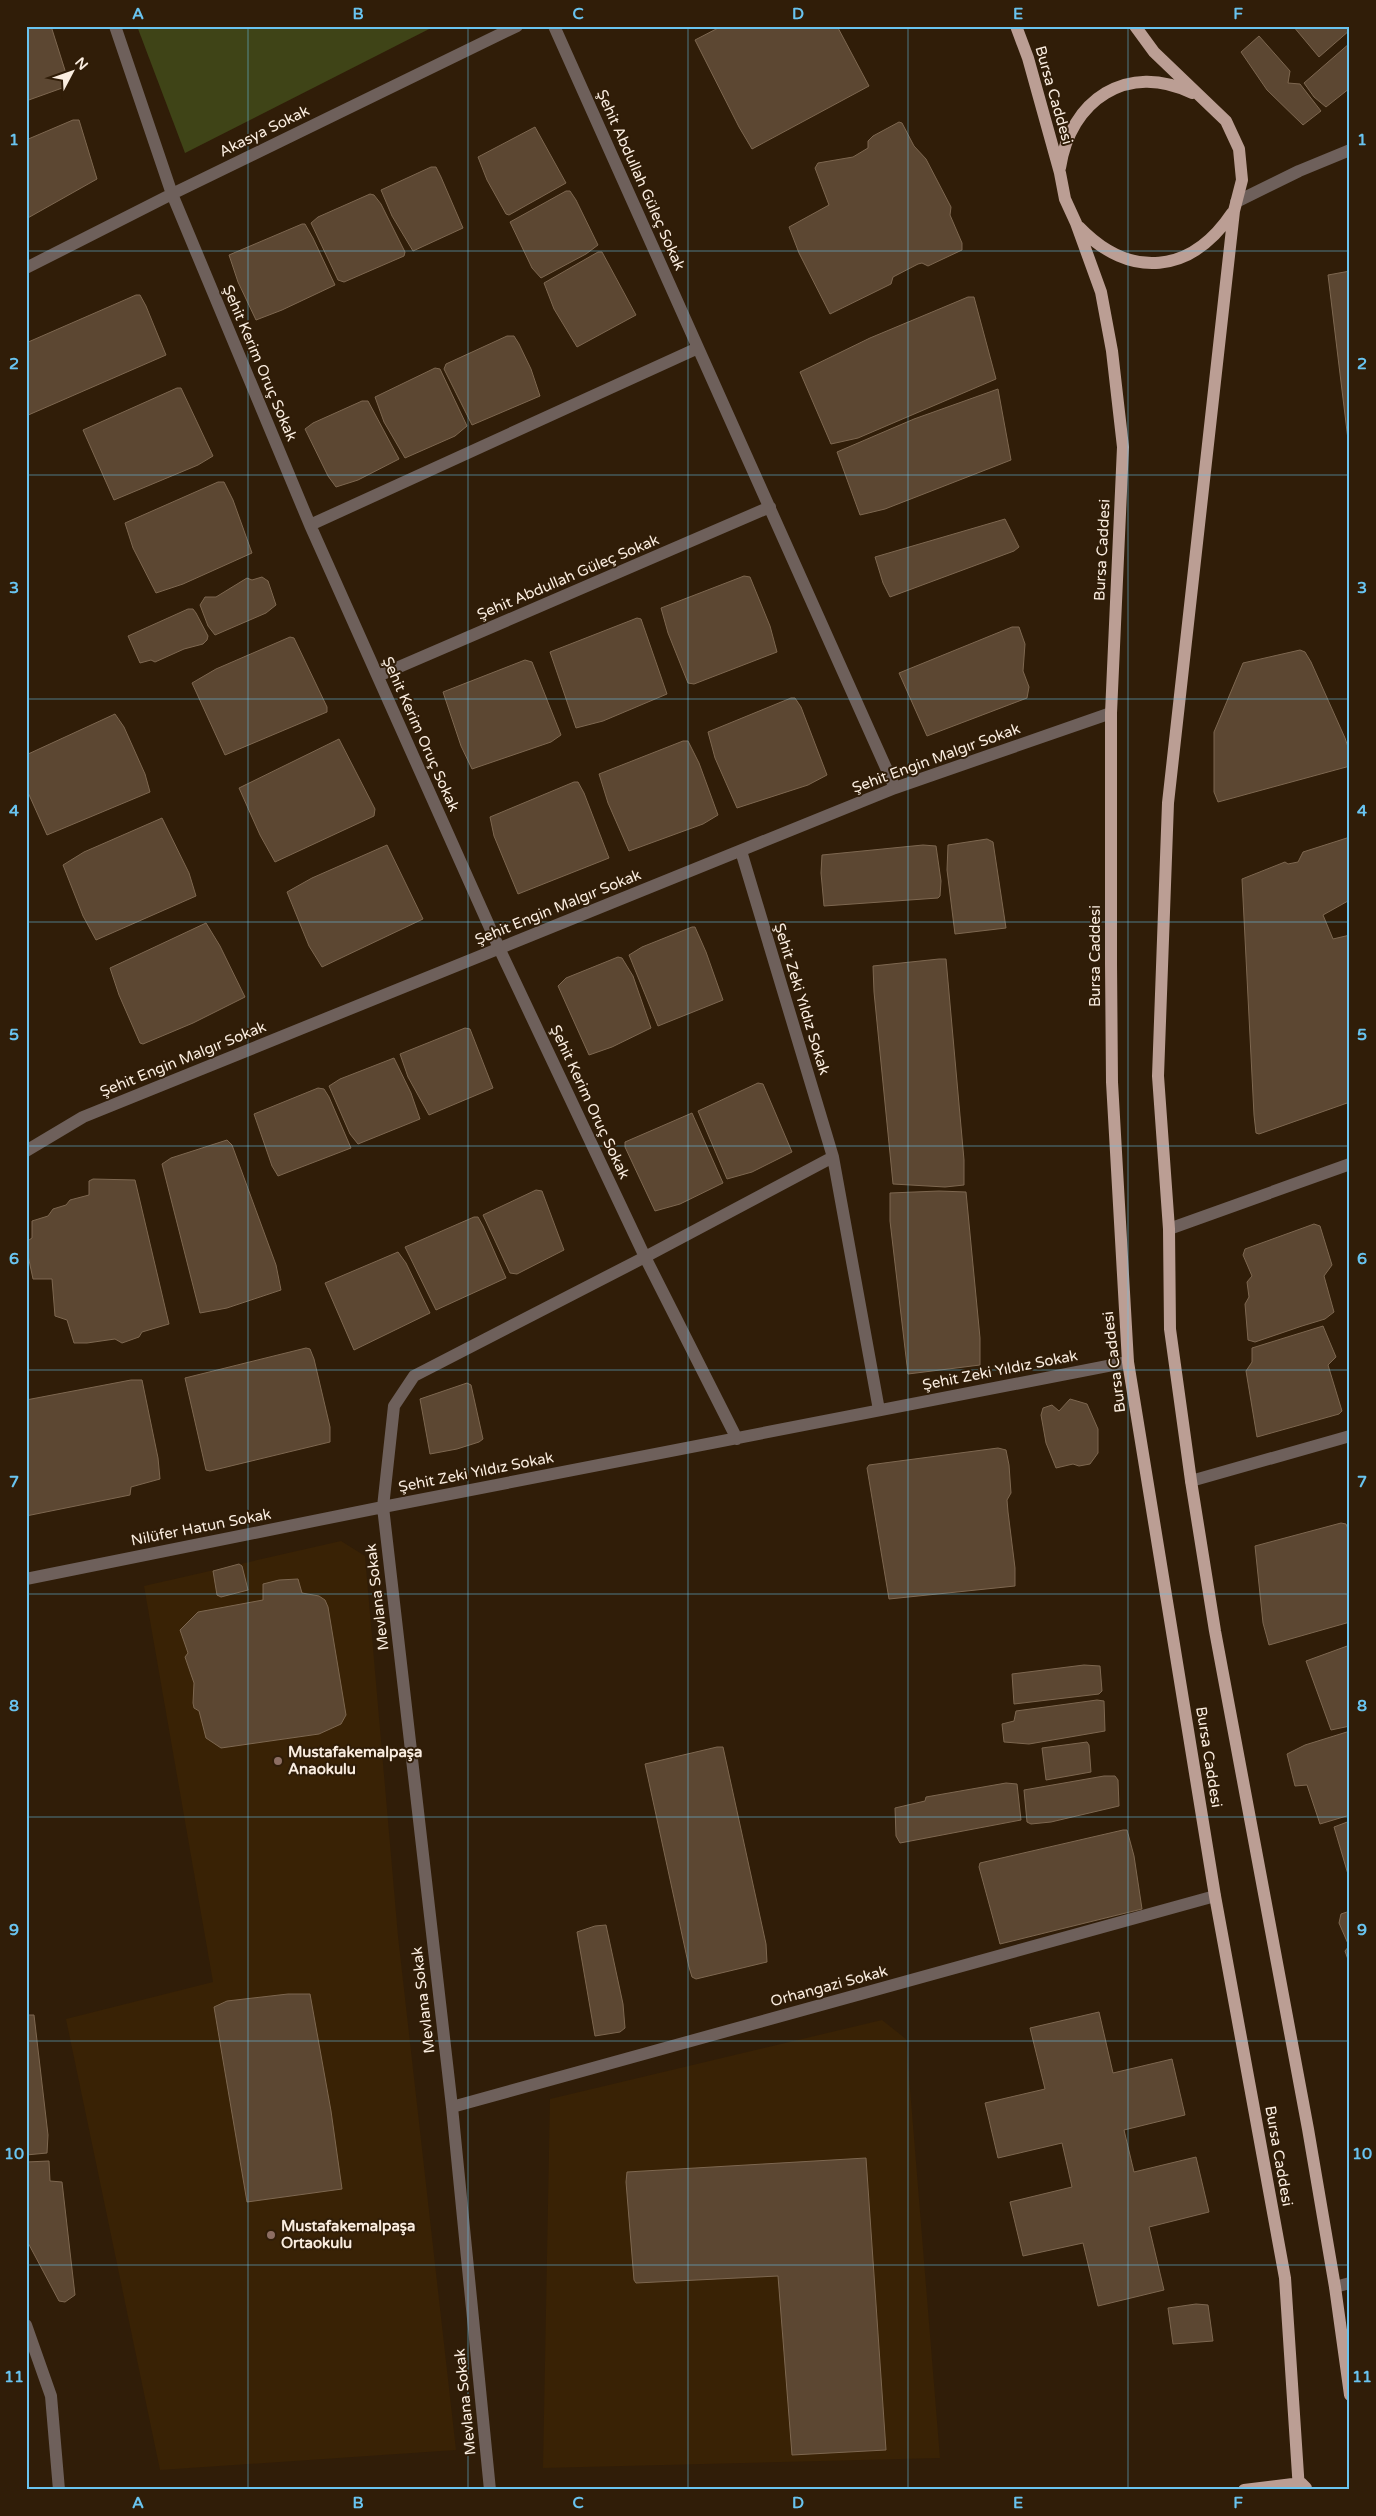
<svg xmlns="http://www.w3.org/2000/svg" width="1376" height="2516" font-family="'Varela Round',sans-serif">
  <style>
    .built { fill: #392205 }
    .green { fill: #3f4417 }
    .building { fill: #5c4732; stroke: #7d6750 }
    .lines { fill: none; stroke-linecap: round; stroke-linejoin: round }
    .minor { stroke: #6e605b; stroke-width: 12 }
    .major { stroke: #bb9e94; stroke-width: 12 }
    .grid { fill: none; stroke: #69c4f0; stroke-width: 1; stroke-opacity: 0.55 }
    .education-dot { fill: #8d6e63; stroke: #301d08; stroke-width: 2 }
    .labels { text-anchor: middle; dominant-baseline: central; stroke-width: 4; stroke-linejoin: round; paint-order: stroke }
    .street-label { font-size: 15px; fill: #faede0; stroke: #301d08 }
    .poi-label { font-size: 15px; font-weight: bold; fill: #faede0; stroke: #301d08; text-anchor: start }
    .neatline { fill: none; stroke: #69c4f0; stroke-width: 2 }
    .grid-label { font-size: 16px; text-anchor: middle; font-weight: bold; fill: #69c4f0 }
  </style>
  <rect width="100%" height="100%" fill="#301d08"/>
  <path class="built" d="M341,1541L365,1556L398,1936L456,2450L160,2470L66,2019L213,1982L144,1586Z
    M882,2020L906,2039L940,2458L543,2468L550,2099Z"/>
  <path class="green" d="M137,26H435L185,153Z"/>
  <path class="building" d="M26,26H51L69,83L65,87L26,101Z
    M722,26H837L869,86L752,149L739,127L695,40Z
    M1293,26H1350V30L1319,57Z
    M1259,36L1290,71L1288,83L1300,84L1321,111L1303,125L1267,90L1241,52Z
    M1350,43V88L1326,107L1314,97L1304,83Z
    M73,120H79L97,179L26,219V140Z
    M899,122L902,123L914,146L926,159L951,207L950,215L962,243V250L928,266L922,263L918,264L893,277L891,284L830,314L799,253L789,227L829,205L815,168L818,163L853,157L868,148V141L873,136Z
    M535,127L566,183L509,215L506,214L487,180L478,157Z
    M431,167H436L441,177L463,228L413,251L392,216L381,190Z
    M566,191H570L576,200L598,245L586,254L541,278L532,268L510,222Z
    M370,194L374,195L381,204L405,252L404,256L344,282L338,280L311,223L318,217Z
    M302,224H305L313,238L335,285L282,310L256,320L238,282L229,255Z
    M598,252H602L636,315L577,347L554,309L544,283Z
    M1350,271V456L1328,275Z
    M136,295H140L146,306L166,355L26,416V343Z
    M968,297H974L996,379L858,438L831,444L800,372L870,338Z
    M507,336H514L519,344L531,369L540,396L472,425L444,369L446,364Z
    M435,368L440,369L467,426L455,436L405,458L384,422L375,397Z
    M177,388H181L213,456L198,465L114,500L83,430Z
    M998,389L1011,460L885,509L860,515L837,452L914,419Z
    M362,401H368L399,459L358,480L336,487L328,476L305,429L313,423Z
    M218,482H224L233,500L252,553L183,584L156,593L133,548L125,523Z
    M1005,519L1019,547L1014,551L890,597L883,583L875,557Z
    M744,576L750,577L770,626L777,652L694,684L688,683L668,633L661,608Z
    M262,577L268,581L276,605L266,613L215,635L208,626L200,605L205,597H216L247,578L252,580Z
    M188,609H193L196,613L208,636L207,640L203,644L184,649L155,662L151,660L140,663L128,636Z
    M637,618L641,619L667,694L603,721L576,728L550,652Z
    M1012,627H1019L1025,644L1023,671L1029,687L1027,698L927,736L899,673Z
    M290,637L294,638L327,707V712L225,755L192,683L216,669Z
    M1300,650L1305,652L1311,662L1345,738L1350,753V766L1218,802L1214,792V732L1243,663Z
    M525,660L532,662L561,735L551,742L472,769L461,746L443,692Z
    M791,698H795L801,707L827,775L808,785L737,808L715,758L708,732Z
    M115,714L124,727L145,774L150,792L47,835L26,788V755Z
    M339,739L375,809L374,816L275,862L260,835L239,788Z
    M683,741H688L699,763L718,815L703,824L629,851L608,803L599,774Z
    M574,782H578L584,793L609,858L518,894L494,836L490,817Z
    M162,818L189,873L196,896L96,940L83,916L63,865L84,852Z
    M1350,837V897L1348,901L1323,915L1333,939L1350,935V1102L1259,1134L1256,1133L1254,1115L1242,879L1285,862L1288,864L1298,862L1303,852Z
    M987,839L993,842L1006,928L955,934L947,870L948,845Z
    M387,845L423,919L322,967L309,946L287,892L312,878Z
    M923,845L936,846L941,881L940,896L938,898L824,906L821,873L822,855Z
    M206,923L220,946L245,997L193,1023L143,1044L140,1043L119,995L110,968Z
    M692,927H695L706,952L723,1000L658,1026L629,955L642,947Z
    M618,957L622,958L633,976L651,1028L612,1047L589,1055L558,986L566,978Z
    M939,959H946L964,1160V1185L945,1187L893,1184L874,992L873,966Z
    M465,1028L470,1029L493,1088L429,1115L408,1077L400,1054Z
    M394,1058L411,1093L420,1119L358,1144L350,1134L329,1086L340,1079Z
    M758,1083L763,1084L792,1152L752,1172L727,1179L698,1111Z
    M318,1088L324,1089L329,1097L351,1148L278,1176L272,1166L254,1114Z
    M692,1113L723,1183L680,1204L655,1211L625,1147V1142Z
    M227,1140L232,1145L276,1265L281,1290L227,1308L200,1313L162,1164L171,1158Z
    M93,1179L135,1180L169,1324L142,1332L139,1337L122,1343L115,1339L87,1343H74L67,1320L55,1316L52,1279H33L26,1246V1242L32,1238V1221L48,1216L53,1209L66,1205L70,1200L89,1195V1181Z
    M536,1190L542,1191L564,1250L517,1274L510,1273L483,1215Z
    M939,1191L966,1192L980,1338V1365L908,1374L890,1221V1193Z
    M474,1217H478L483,1226L506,1278L436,1310L405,1247Z
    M1314,1224L1320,1226L1332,1265L1324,1276L1334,1312L1325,1319L1302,1326L1255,1342L1248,1340L1245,1304L1249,1297L1247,1282L1252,1276L1243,1255L1245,1249Z
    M398,1252L406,1263L430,1313L354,1350L325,1283Z
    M1323,1326L1336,1357L1328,1365L1342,1411L1339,1414L1257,1437L1246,1371L1252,1362V1348Z
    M306,1348L310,1349L314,1359L330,1427V1442L210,1471L206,1470L185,1378Z
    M131,1380H142L158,1458L160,1479L131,1487L130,1495L26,1516V1400Z
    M467,1383L471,1385L483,1439L479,1442L457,1449L430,1454L420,1399Z
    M1070,1399L1087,1404L1098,1429V1453L1090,1464L1079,1466L1073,1464L1056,1468L1046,1443L1041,1415L1043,1408L1052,1405L1059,1411Z
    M998,1448L1006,1450L1009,1465L1011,1493L1007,1500L1008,1512L1015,1568V1586L889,1599L867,1468L869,1465Z
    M1341,1523L1346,1524L1350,1534V1622L1269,1645L1263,1623L1255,1546Z
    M239,1564L242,1566L248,1590L221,1597L217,1595L213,1571Z
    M298,1579L302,1593L319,1596L325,1600L328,1607L346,1715L341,1724L319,1734L221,1748L206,1738L199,1711L194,1708L193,1703L194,1683L185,1657L188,1653L180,1630L198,1612L263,1600V1584L279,1580Z
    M1350,1645V1726L1331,1730L1306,1661Z
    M1084,1665L1100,1666L1102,1691L1099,1694L1014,1704L1012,1674Z
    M1097,1700L1104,1701L1105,1731L1029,1744L1004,1742L1002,1724L1014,1721L1016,1711Z
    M1350,1731V1815L1320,1824L1307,1785L1295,1786L1287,1754L1305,1745Z
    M1087,1742L1089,1745L1091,1772L1046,1780L1042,1748Z
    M717,1747H723L766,1944L767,1962L696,1979L692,1977L689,1967L645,1764Z
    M1104,1776H1115L1118,1780L1119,1806L1051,1822L1031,1824L1027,1822L1024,1790Z
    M1006,1783L1017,1784L1021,1820L900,1843L896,1836L895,1808L925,1801L926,1797Z
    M1350,1821V1881L1334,1827Z
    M1123,1830H1127L1134,1856L1142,1909L1000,1944L979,1867L980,1863Z
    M1350,1911V1965L1345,1951L1349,1946L1339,1923L1341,1914Z
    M606,1925L623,2004L625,2028L620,2032L595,2036L577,1932L595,1926Z
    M288,1994H310L331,2111L342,2189L247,2202L214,2007L227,2001Z
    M1099,2012L1113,2073L1172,2059L1185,2115L1124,2130L1134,2172L1196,2157L1209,2212L1149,2227L1164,2290L1098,2306L1083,2243L1023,2256L1010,2202L1072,2187L1062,2143L998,2158L985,2103L1045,2089L1030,2028Z
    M28,2015H34L48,2135L47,2153L26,2155V2016Z
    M866,2158L886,2450L792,2455L778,2276L636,2283L634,2280L626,2182L627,2172Z
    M49,2161L50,2181L62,2182L75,2295L65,2302L59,2301L26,2239V2162Z
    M1196,2304L1208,2305L1213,2341L1173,2344L1168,2308Z"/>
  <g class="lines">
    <path class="minor" d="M115,26L172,194L310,525L499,948L645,1257L737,1439
      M554,26L895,788
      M1236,202L1299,171L1350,150
      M26,268L172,194L517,26
      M310,525L698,348
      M378,676L770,507
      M741,851L833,1157L879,1410
      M26,1151L83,1117L895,788L1111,713
      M1169,1229L1350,1164
      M1191,1481L1350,1436
      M26,1579L383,1507L1128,1362
      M452,2107L1215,1896
      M1335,2287L1350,2283
      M26,2325L51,2396L59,2490
      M490,2490L452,2107L383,1507L394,1406L414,1376L645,1257L833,1157"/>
    <path class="major" d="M1016,26L1028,58L1060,173L1065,199L1076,223L1101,292L1112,351L1123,447L1111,713V964L1112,1082L1128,1362L1215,1896L1285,2278L1299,2490
      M1135,26L1154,52L1226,121L1239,149L1242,180L1234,211L1168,803L1158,1076L1169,1229L1170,1329L1191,1481L1215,1631L1308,2129L1335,2287L1350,2395
      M1060,168C1070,100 1128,61 1192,93
      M1079,227C1130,280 1191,274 1232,213
      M1244,2490L1301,2483L1306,2488"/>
  </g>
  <path class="grid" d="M248,26V2490M468,26V2490M688,26V2490M908,26V2490M1128,26V2490M26,251H1350M26,475H1350M26,699H1350M26,922H1350M26,1146H1350M26,1370H1350M26,1594H1350M26,1817H1350M26,2041H1350M26,2265H1350"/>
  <g class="education-dot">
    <circle cx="278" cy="1761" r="5"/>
    <circle cx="271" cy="2235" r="5"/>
  </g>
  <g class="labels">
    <g class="street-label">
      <text transform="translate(1054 95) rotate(74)">Bursa Caddesi</text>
      <text transform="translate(264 131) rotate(-26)">Akasya Sokak</text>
      <text transform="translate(641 180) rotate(66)">Şehit Abdullah Güleç Sokak</text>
      <text transform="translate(260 363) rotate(67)">Şehit Kerim Oruç Sokak</text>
      <text transform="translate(1102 550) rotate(-87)">Bursa Caddesi</text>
      <text transform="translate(568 577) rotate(-23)">Şehit Abdullah Güleç Sokak</text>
      <text transform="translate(421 734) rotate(66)">Şehit Kerim Oruç Sokak</text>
      <text transform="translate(936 758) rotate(-20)">Şehit Engin Malgır Sokak</text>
      <text transform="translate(558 907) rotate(-22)">Şehit Engin Malgır Sokak</text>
      <text transform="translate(1095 956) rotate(-90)">Bursa Caddesi</text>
      <text transform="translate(802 999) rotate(73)">Şehit Zeki Yıldız Sokak</text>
      <text transform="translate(183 1059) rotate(-22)">Şehit Engin Malgır Sokak</text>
      <text transform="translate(590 1102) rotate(65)">Şehit Kerim Oruç Sokak</text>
      <text transform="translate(1114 1362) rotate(-97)">Bursa Caddesi</text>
      <text transform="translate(1000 1370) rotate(-11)">Şehit Zeki Yıldız Sokak</text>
      <text transform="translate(476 1472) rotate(-11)">Şehit Zeki Yıldız Sokak</text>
      <text transform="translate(201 1527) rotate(-11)">Nilüfer Hatun Sokak</text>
      <text transform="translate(377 1597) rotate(-97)">Mevlana Sokak</text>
      <text transform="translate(1209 1757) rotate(81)">Bursa Caddesi</text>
      <text transform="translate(829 1986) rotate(-15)">Orhangazi Sokak</text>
      <text transform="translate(423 2000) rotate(-97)">Mevlana Sokak</text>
      <text transform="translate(1279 2156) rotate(80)">Bursa Caddesi</text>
      <text transform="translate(465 2402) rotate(-96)">Mevlana Sokak</text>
    </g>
    <g class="poi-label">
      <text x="288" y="1752">Mustafakemalpaşa<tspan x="288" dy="17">Anaokulu</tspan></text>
      <text x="281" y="2226">Mustafakemalpaşa<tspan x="281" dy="17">Ortaokulu</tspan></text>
    </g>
  </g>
  <rect width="1376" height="2516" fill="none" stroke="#301d08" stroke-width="55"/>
  <g transform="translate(72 72) rotate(49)" stroke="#301d08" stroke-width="4" paint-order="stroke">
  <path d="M0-4L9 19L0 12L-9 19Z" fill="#faede0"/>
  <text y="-8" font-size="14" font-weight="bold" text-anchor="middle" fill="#faede0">N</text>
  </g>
  <rect x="28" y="28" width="1320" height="2460" class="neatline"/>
  <g class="grid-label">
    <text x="138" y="19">A</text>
    <text x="358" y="19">B</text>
    <text x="578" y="19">C</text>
    <text x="798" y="19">D</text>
    <text x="1018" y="19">E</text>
    <text x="1238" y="19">F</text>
    <text x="14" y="145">1</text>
    <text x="1362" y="145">1</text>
    <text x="14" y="369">2</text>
    <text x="1362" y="369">2</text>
    <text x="14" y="593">3</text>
    <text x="1362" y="593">3</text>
    <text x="14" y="816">4</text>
    <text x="1362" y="816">4</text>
    <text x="14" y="1040">5</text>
    <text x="1362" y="1040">5</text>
    <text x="14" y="1264">6</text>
    <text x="1362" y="1264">6</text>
    <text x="14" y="1487">7</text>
    <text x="1362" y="1487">7</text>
    <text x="14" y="1711">8</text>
    <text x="1362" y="1711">8</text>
    <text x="14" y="1935">9</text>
    <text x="1362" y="1935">9</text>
    <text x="14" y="2159">10</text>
    <text x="1362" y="2159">10</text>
    <text x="14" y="2382">11</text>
    <text x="1362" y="2382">11</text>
    <text x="138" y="2508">A</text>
    <text x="358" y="2508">B</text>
    <text x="578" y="2508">C</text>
    <text x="798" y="2508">D</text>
    <text x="1018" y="2508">E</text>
    <text x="1238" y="2508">F</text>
  </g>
</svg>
